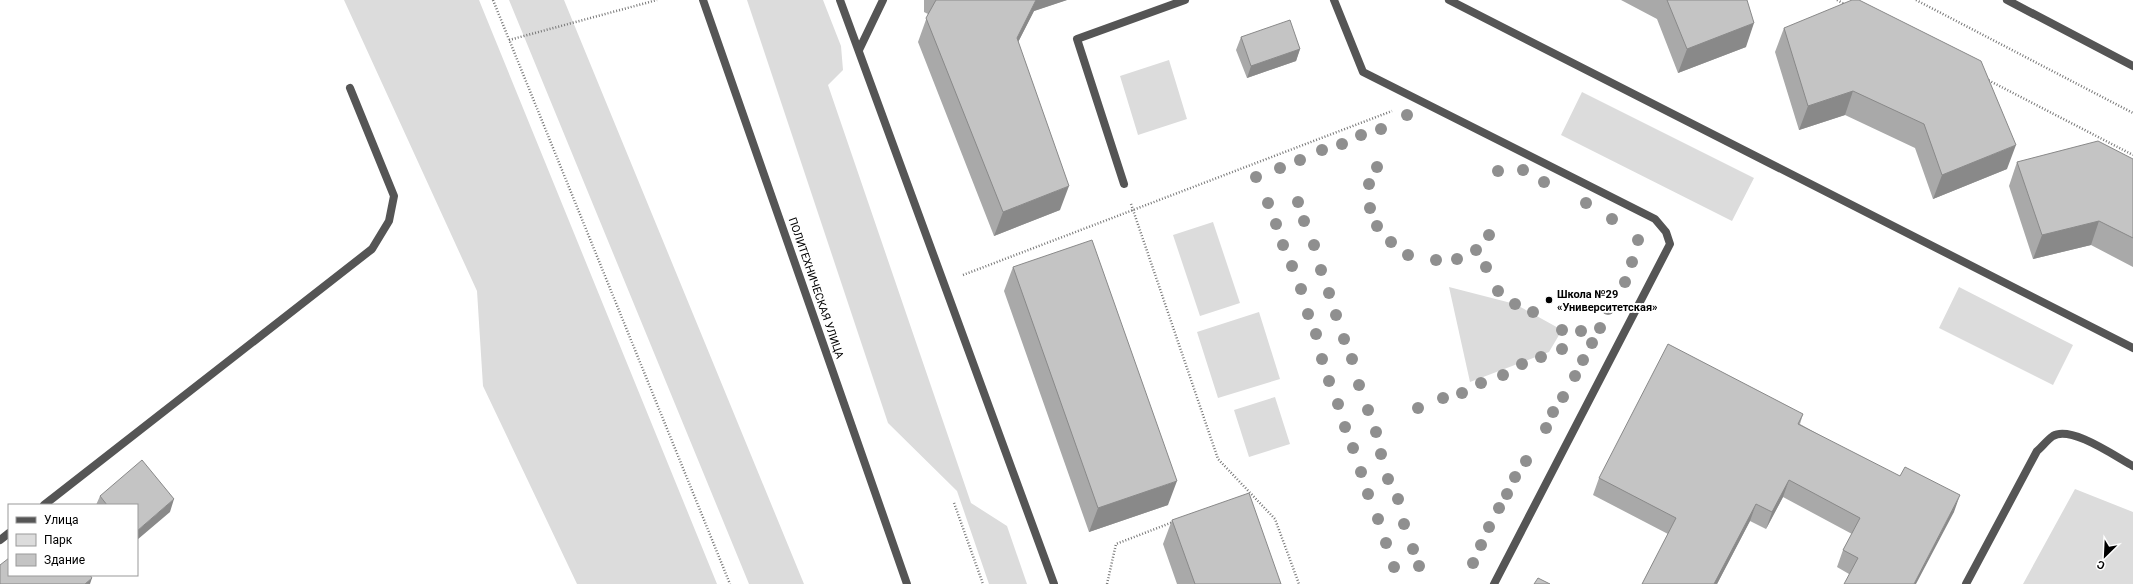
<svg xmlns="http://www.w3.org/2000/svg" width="2133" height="584" font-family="Roboto,sans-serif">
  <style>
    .green { fill: #dcdcdc }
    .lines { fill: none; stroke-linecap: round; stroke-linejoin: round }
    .path { stroke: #777; stroke-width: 2.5; stroke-dasharray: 1 2; stroke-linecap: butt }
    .service { stroke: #555; stroke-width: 8 }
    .minor { stroke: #555; stroke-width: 8 }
    .tree { fill: #8f8f8f }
    .wall { fill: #a9a9a9 }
    .shaded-wall { fill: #898989 }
    .building { fill: #c4c4c4; stroke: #898989 }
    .poi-dot { fill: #000; stroke: #fff; stroke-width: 1.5 }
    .labels { text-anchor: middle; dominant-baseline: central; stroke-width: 4; stroke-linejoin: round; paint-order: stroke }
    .street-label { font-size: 11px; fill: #000; stroke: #fff }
    .poi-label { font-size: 11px; font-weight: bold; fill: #000; stroke: #fff; text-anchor: start }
  </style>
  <rect width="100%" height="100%" fill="#fff"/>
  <path class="green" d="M344,0H479L717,584H577L483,386L477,291Z
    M509,0H564L804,584H749Z
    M747,0H823L841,46L843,70L828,85L971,503L1007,526L1027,584H989L957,491L888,423Z
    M1169,60L1187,119L1138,135L1120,76Z
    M1582,92L1754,178L1732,221L1561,135Z
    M1213,222L1240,303L1200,316L1173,235Z
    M1449,287L1515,304L1562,330L1549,352L1470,382Z
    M1959,287L2073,345L2053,385L1939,328Z
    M1259,312L1280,379L1218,398L1197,332Z
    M1275,397L1290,444L1249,457L1234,410Z
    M2075,489L2133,512V584H2023Z"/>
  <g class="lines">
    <path class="path" d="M493,0L730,584
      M1837,0L1846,5
      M1916,0L2133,113
      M509,40L657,0
      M1986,79L2133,155
      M1131,204L1218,459L1275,519L1299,584
      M963,275L1392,111
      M954,503L983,584
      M1107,584L1116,544L1173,522"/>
    <path class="service" d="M840,0L1054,584
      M1334,0L1363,72L1655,219L1666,232L1670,244L1494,584
      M1449,0L2133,348
      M859,50L883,0
      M1124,184L1077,39L1185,0
      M44,505L372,249L389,221L394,196L350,88
      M0,540L9,533
      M1966,584L2037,451C2042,447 2047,440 2053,436C2071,425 2116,457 2133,466"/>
    <path class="minor" d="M703,0L907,584
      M2007,0L2133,66"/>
  </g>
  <g class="tree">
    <circle cx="1407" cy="115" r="6"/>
    <circle cx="1381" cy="129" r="6"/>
    <circle cx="1361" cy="135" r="6"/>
    <circle cx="1342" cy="144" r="6"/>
    <circle cx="1322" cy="150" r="6"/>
    <circle cx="1300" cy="160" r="6"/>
    <circle cx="1377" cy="167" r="6"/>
    <circle cx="1280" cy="168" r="6"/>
    <circle cx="1523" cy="170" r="6"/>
    <circle cx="1498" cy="171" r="6"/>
    <circle cx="1256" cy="177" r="6"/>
    <circle cx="1544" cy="182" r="6"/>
    <circle cx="1369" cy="184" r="6"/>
    <circle cx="1298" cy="202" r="6"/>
    <circle cx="1268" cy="203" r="6"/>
    <circle cx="1586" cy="203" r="6"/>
    <circle cx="1370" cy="208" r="6"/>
    <circle cx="1612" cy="219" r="6"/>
    <circle cx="1304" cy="221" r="6"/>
    <circle cx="1276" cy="224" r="6"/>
    <circle cx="1377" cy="226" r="6"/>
    <circle cx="1489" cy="235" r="6"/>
    <circle cx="1638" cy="240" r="6"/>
    <circle cx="1391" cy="242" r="6"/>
    <circle cx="1283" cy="245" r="6"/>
    <circle cx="1314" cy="245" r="6"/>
    <circle cx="1476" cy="250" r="6"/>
    <circle cx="1408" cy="255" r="6"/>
    <circle cx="1457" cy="259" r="6"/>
    <circle cx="1436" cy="260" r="6"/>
    <circle cx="1632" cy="262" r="6"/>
    <circle cx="1292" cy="266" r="6"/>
    <circle cx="1486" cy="267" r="6"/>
    <circle cx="1321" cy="270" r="6"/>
    <circle cx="1625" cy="282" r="6"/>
    <circle cx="1301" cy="289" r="6"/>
    <circle cx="1498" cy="291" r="6"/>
    <circle cx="1329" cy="293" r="6"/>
    <circle cx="1515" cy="304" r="6"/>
    <circle cx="1608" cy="309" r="6"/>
    <circle cx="1533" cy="312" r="6"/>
    <circle cx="1308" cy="314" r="6"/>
    <circle cx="1336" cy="315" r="6"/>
    <circle cx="1600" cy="328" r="6"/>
    <circle cx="1562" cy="330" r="6"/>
    <circle cx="1581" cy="331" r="6"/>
    <circle cx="1316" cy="334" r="6"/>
    <circle cx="1344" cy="339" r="6"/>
    <circle cx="1592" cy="343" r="6"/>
    <circle cx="1562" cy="349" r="6"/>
    <circle cx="1541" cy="357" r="6"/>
    <circle cx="1322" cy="359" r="6"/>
    <circle cx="1352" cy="359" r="6"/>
    <circle cx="1583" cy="360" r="6"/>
    <circle cx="1522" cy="364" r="6"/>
    <circle cx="1503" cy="375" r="6"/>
    <circle cx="1575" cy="376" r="6"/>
    <circle cx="1329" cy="381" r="6"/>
    <circle cx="1481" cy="383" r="6"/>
    <circle cx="1359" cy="385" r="6"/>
    <circle cx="1462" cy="393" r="6"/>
    <circle cx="1563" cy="397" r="6"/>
    <circle cx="1443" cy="398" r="6"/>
    <circle cx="1338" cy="404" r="6"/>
    <circle cx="1418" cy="408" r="6"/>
    <circle cx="1368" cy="410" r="6"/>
    <circle cx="1553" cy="412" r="6"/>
    <circle cx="1345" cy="427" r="6"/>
    <circle cx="1546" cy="428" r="6"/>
    <circle cx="1376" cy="432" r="6"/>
    <circle cx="1353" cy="448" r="6"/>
    <circle cx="1381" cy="454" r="6"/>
    <circle cx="1526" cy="461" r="6"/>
    <circle cx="1361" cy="472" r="6"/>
    <circle cx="1515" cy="477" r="6"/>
    <circle cx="1388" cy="479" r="6"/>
    <circle cx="1368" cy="494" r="6"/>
    <circle cx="1507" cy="494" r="6"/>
    <circle cx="1398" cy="499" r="6"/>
    <circle cx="1499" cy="508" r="6"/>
    <circle cx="1378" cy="519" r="6"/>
    <circle cx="1404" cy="524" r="6"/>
    <circle cx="1489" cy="527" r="6"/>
    <circle cx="1386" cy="543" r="6"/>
    <circle cx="1481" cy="545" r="6"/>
    <circle cx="1413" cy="549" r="6"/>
    <circle cx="1473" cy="563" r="6"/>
    <circle cx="1419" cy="566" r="6"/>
    <circle cx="1394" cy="567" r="6"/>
  </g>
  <path class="wall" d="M924,0H1067L1034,11L1018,42L1060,210L994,236L918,42L928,14L924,12Z
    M1621,0H1747L1746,47L1678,73L1657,19Z
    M1784,28L2007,169L1933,199L1915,148L1845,115L1799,130L1775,52Z
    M1241,37L1300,49L1296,61L1247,78L1236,50Z
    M2133,159V267L2091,245L2033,259L2009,186L2017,162Z
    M1013,267L1168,505L1089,532L1004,291Z
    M1803,414L1800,424L1954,512L1849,574L1837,567L1843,550L1852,534L1783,497L1766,529L1750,521L1717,584H1642L1668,534L1593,495L1599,478Z
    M100,496L170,512L137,505H96Z
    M1172,520L1281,584H1177L1163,544Z"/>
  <path class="shaded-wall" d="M1036,0H1067L1034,11L1008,62L1017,38Z
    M1754,23L1746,47L1678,73L1687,49Z
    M1300,49L1296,61L1247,78L1251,66Z
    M1853,91L1845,115L1799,130L1808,106Z
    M2016,145L2007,169L1933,199L1942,175Z
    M1069,186L1060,210L994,236L1003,212Z
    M2099,221L2091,245L2033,259L2042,235Z
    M1789,480L1783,497L1766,529L1772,512Z
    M1177,481L1168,505L1089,532L1098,508Z
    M1960,495L1954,512L1916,584H1914Z
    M174,499L170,512L137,540V531Z
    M1756,504L1750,521L1717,584H1714Z
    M92,578L90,584H85Z"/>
  <path class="building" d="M936,0H1036L1017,38L1069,186L1003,212L926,18Z
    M1667,0H1747L1754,23L1687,49Z
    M1852,0H1859L1981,61L2016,145L1942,175L1924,124L1853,91L1808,106L1784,28Z
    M1290,20L1300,49L1251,66L1241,37Z
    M2098,141L2133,159V238L2099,221L2042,235L2017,162Z
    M1092,240L1177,481L1098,508L1013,267Z
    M1668,344L1803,414L1798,424L1900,476L1905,467L1960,495L1914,584H1844L1858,558L1843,550L1860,518L1789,480L1772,512L1756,504L1714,584H1642L1676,518L1599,478Z
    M142,460L174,499L137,531V505H107L100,496Z
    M1249,493L1281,584H1195L1172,520Z
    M9,558V575H90L92,578L85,584H0V565Z
    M1538,578L1550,584H1534Z"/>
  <circle class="poi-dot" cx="1549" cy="300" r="4"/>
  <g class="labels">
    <g class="street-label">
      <text transform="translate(816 288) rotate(71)">ПОЛИТЕХНИЧЕСКАЯ УЛИЦА</text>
    </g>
    <g class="poi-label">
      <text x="1557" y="294">Школа №29<tspan x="1557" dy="13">«Университетская»</tspan></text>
    </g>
  </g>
  <rect x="8" y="504" width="130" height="72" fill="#ffffff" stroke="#999999"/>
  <rect x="16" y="517" width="20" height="6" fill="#555555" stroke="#999999"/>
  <text x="44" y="524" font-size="12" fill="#000000">Улица</text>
  <rect x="16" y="534" width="20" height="12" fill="#dcdcdc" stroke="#999999"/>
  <text x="44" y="544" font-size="12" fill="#000000">Парк</text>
  <rect x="16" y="554" width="20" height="12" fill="#c4c4c4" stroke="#999999"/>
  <text x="44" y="564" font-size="12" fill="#000000">Здание</text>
  <g transform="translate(2105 556) rotate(204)" stroke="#ffffff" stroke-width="3" paint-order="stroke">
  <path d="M0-3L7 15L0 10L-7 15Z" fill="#000000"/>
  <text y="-6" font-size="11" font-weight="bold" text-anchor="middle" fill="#000000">С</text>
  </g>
</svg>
